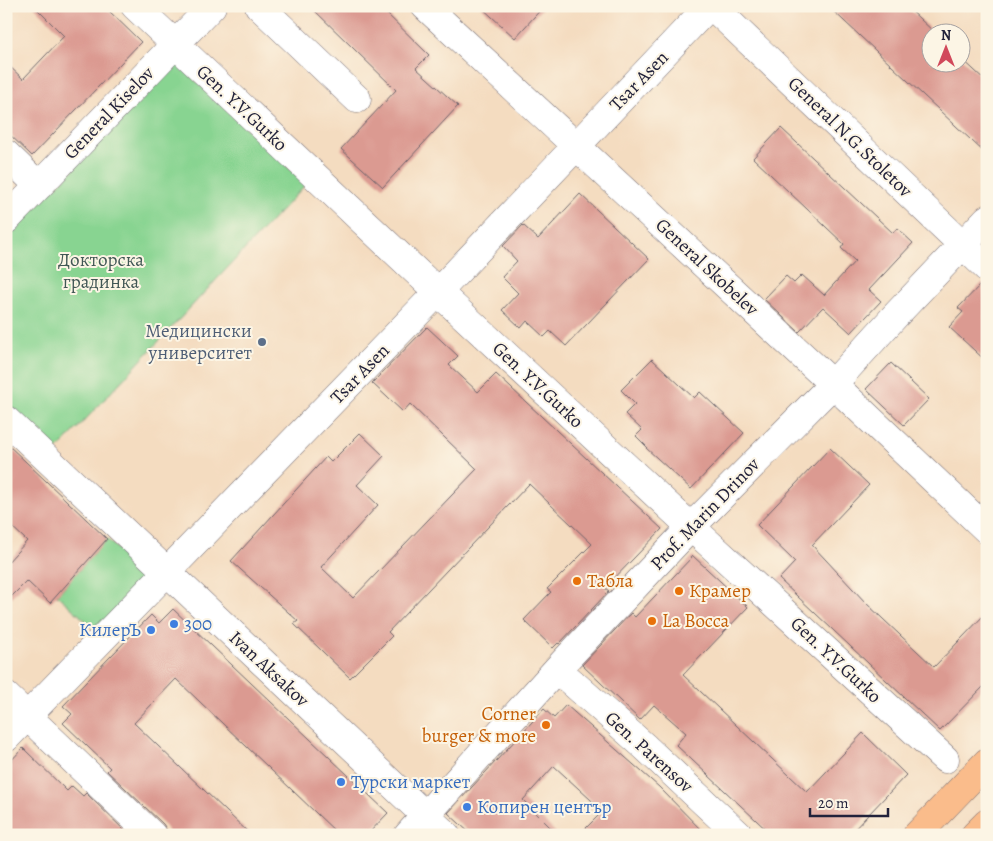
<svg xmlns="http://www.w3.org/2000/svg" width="993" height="841" font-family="Alegreya,serif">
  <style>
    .green { fill: #88d491; stroke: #557b66 }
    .building { fill: #db9a91 }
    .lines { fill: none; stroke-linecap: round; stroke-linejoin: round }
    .minor-casing { stroke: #6c636a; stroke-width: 29 }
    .major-casing { stroke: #6c636a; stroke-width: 29 }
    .minor { stroke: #fff; stroke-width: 28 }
    .major { stroke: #fabc8b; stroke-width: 28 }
    .service-dot { fill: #5c6f8a; stroke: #fcf5e5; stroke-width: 2 }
    .food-dot { fill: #e8710a; stroke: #fcf5e5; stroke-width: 2 }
    .shop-dot { fill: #3f7fe0; stroke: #fcf5e5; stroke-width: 2 }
    .labels { text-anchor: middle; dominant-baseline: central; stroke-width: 4; stroke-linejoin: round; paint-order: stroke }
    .street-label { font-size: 19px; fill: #22223b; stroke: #fcf5e5 }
    .park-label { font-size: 19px; fill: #415755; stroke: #fcf5e5 }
    .service-label { font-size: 19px; fill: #4e5e75; stroke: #fcf5e5; text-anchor: end }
    .food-label { font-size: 19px; fill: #c56008; stroke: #fcf5e5; text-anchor: start }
    .shop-label { font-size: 19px; fill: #366cbe; stroke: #fcf5e5; text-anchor: start }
  </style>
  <rect width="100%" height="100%" fill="#fcf5e5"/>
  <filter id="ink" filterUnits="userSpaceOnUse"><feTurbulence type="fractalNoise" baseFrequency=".02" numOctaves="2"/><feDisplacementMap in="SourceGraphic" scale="10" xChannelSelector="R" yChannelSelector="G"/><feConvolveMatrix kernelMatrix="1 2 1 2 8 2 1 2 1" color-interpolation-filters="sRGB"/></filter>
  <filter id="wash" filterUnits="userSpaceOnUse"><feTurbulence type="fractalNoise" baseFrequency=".0096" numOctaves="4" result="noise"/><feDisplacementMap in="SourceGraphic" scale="20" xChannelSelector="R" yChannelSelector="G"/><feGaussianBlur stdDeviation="1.12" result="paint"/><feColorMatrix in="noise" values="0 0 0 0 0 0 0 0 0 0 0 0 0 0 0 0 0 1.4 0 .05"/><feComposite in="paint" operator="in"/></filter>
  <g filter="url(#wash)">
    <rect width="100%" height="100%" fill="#f4dcc0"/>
    <path class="green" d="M177,63L306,184L57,450L6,402V238Z
      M107,539L148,577L97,631L57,595Z"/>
    <g id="blocks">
      <path class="building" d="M34,6H104L141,42L32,156L6,131V63L23,79L64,36Z
        M310,6H379L429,55L416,68L458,106L383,187L341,149L396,90Z
        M480,6H544L515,38Z
        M828,6H906L934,32H930V62H960V57L987,82V155Z
        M781,128L893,233L897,228L913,243L869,290L881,301L851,333L823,307L799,332L764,299L786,276L794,283L802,275L824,295L855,261L841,248L844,244L753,158Z
        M580,194L649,259L566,346L550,331L544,337L527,321L521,328L502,310L518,293L502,277L517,261L503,246L523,225L538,239Z
        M982,283H987V362L949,327L963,312L958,308Z
        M427,327L458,356L449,365L478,392L496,374L662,529L605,588L609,591L559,644L558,643L553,648L524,620L551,592L547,589L592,544L529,484L388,632L392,636L350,678L294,624L298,621L231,561L326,457L331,462L360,433L384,456L357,485L378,505L321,567L353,598L477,469L410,404L403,412L372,383Z
        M652,359L694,398L700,392L744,433L691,489L646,448L647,447L636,436L642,430L625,414L635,404L621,390Z
        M891,363L929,399L904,425L866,389Z
        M6,443L107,539L50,603L27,581L6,602V564L27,541L6,521Z
        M830,448L869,485L812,545L866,603L934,667L987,612V683L940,731L779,579L795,562L757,525Z
        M693,556L748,607L683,675L807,792L863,733L906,775L849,835H772L676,745L686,733L654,705L640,720L582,665L631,613L635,617Z
        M173,609L388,813L367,835H339L176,679L134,723L251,835H167V830L163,824L107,771L110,768L63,723L72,714L63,706L110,657L151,615L159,623Z
        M566,705L659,787L706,835H579L603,811L554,766L523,800L558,835H472L448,813L544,709L554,718Z
        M23,748L67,791L72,786L83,796L86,793L129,835H6V766Z"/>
    </g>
  </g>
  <g filter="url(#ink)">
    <use href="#blocks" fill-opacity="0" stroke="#6c636a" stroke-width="1"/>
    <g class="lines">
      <g class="minor-casing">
        <path id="minor" d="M135,6L438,292L691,527L945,759
          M259,6L357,99
          M425,6L833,384L987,530
          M712,6L987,268
          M6,154L39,186
          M6,220L212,6
          M6,420L446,835
          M557,669L645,747L739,835
          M6,696L152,835
          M6,738L438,292L709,6
          M408,835L557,669L691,527L833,384L895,316L987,219"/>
      </g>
      <g class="major-casing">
        <path id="major" d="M917,835L987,762
          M975,835L987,823"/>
      </g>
      <use href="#minor" class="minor"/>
      <use href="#major" class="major"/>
    </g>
  </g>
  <circle class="service-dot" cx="262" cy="342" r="5"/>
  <g class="food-dot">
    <circle cx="577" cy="581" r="5"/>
    <circle cx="679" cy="591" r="5"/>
    <circle cx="652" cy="621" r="5"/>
    <circle cx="546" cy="725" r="5"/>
  </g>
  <g class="shop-dot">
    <circle cx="174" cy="624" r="5"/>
    <circle cx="151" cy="630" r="5"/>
    <circle cx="341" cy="782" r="5"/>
    <circle cx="467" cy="807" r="5"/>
  </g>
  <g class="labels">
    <g class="street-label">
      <text transform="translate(639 81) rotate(-46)">Tsar Asen</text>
      <text transform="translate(242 108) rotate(43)">Gen. Y.V.Gurko</text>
      <text transform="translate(109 113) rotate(-46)">General Kiselov</text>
      <text transform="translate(850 137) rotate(44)">General N.G.Stoletov</text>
      <text transform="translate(707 267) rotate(43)">General Skobelev</text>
      <text transform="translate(360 374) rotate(-46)">Tsar Asen</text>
      <text transform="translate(538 385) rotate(43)">Gen. Y.V.Gurko</text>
      <text transform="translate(705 514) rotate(-46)">Prof. Marin Drinov</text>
      <text transform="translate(836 660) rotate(43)">Gen. Y.V.Gurko</text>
      <text transform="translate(269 669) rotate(43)">Ivan Aksakov</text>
      <text transform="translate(649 752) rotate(42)">Gen. Parensov</text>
    </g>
    <g class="park-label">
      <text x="101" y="260">Докторска<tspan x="101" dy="22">градинка</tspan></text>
    </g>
    <g class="service-label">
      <text x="252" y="331">Медицински<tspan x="252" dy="22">университет</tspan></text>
    </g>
    <g class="food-label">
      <text x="587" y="581">Табла</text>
      <text x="689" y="591">Крамер</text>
      <text x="662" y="621">La Bocca</text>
      <text x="536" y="714" text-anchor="end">Corner<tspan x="536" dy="22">burger &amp; more</tspan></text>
    </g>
    <g class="shop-label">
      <text x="184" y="624">300</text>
      <text x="141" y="630" text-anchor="end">КилерЪ</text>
      <text x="351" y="782">Турски маркет</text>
      <text x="477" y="807">Копирен център</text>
    </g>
  </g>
  <rect width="993" height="841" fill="none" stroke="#fcf5e5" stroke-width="25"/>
  <g transform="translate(946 48)"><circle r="24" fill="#fcf5e5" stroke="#a5a1a1"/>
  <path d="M0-4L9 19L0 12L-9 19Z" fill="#d1495b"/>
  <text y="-8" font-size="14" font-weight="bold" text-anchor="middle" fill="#22223b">N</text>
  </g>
  <path d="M810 808v8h78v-8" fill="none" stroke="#22223b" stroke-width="2.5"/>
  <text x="818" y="808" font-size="15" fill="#22223b" stroke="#fcf5e5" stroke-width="4" paint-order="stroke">20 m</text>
</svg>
